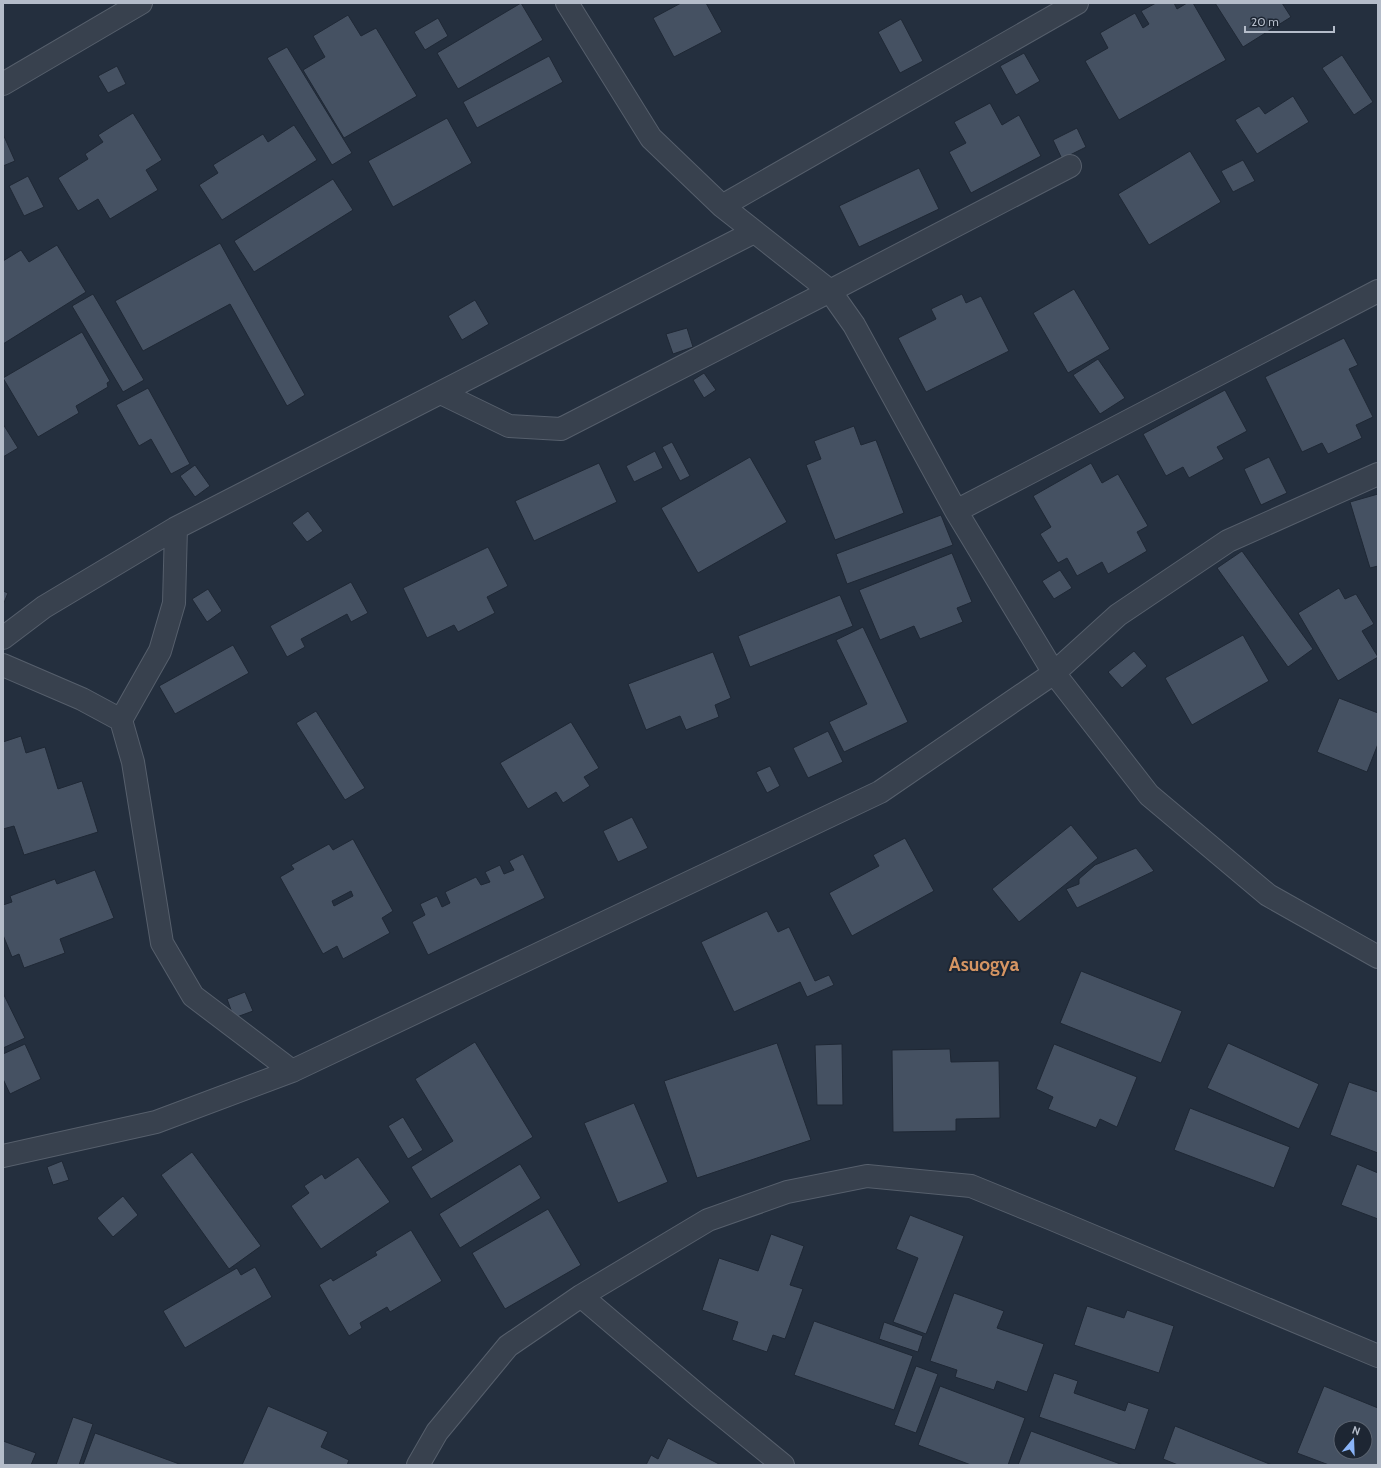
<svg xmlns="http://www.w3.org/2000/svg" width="1381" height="1468" font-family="Cabin,sans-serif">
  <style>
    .building { fill: #455162; stroke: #1f2835; fill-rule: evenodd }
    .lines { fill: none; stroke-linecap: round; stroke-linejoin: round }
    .minor-casing { stroke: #565f6c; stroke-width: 24 }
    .minor { stroke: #38414e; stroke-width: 22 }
    .labels { text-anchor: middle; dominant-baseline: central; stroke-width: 4; stroke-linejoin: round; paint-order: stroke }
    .district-label { font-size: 19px; font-weight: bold; fill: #d59563; stroke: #1d2633 }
  </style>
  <rect width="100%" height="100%" fill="#242f3e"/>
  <path class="building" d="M521,3L543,40L458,89L437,53Z
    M681,3H706L722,32L674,57L653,18Z
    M1156,3H1174L1177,9L1187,3H1193L1226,60L1119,120L1085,61L1108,48L1100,33L1135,13L1143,28L1149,24L1141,11Z
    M1215,3H1282L1291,17L1243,47Z
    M348,15L361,36L376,28L417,96L344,138L303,70L325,57L313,36Z
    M438,18L448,36L425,50L414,32Z
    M901,19L923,61L900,73L878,32Z
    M287,47L352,153L332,165L267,58Z
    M1024,53L1040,81L1016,95L1000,66Z
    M1342,55L1373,102L1354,115L1322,68Z
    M549,56L563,82L477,128L463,102Z
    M117,66L126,84L108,93L98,76Z
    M1293,96L1309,122L1257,154L1235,120L1259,106L1265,114Z
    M990,103L1002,125L1019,115L1041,156L971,193L949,152L966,143L954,122Z
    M133,113L162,160L146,170L158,190L110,219L98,199L78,211L58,178L88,159L85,154L103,142L98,135Z
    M447,118L472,163L393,207L368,161Z
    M294,125L317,160L222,220L199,185L218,173L213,165L263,134L268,142Z
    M1077,128L1086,147L1062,159L1053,140Z
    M3,134L15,161L3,166Z
    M1190,151L1221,202L1149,245L1118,194Z
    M1243,160L1255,181L1233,192L1221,171Z
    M919,168L939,209L859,247L839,206Z
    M28,176L44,207L24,216L9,186Z
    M333,179L353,210L254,272L234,241Z
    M220,243L305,395L287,406L230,304L143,351L115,301Z
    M57,245L86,292L3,344V261L21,250L29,262Z
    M1074,289L1110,349L1068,373L1033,313Z
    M93,294L144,380L123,392L72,306Z
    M962,294L966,303L981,296L1009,351L926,392L898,338L936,319L931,309Z
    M475,300L489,324L462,340L448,316Z
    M687,328L693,347L673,354L666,334Z
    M82,332L110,381L107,383L108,387L76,406L79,413L38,437L3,378Z
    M1344,338L1358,365L1349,369L1373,417L1356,425L1362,438L1328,454L1322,443L1302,452L1265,377Z
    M1098,359L1125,398L1100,414L1073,375Z
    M704,373L716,390L704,398L693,380Z
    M148,388L190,464L171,474L151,439L139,446L116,405Z
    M1225,390L1247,431L1217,447L1224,459L1189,478L1183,467L1166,476L1143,434Z
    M3,424L18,448L3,457Z
    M854,426L861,445L876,440L904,513L835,540L806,465L821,459L814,441Z
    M672,442L690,476L680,481L662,447Z
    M655,451L663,468L634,482L626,466Z
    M750,457L787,522L698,573L661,508Z
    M1269,457L1287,493L1261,505L1244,469Z
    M599,463L617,502L534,541L515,501Z
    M1091,463L1102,483L1118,474L1148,526L1137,532L1147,551L1108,574L1102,562L1077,576L1067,558L1058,563L1040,534L1051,527L1033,496Z
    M195,465L210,486L195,497L180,476Z
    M1378,494V566L1370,568L1350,502Z
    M308,511L323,531L307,542L292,523Z
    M941,515L953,545L847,584L836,554Z
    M488,547L508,586L487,597L495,613L458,632L454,625L427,638L403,588Z
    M1242,551L1313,649L1288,667L1217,568Z
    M952,553L972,602L957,608L963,622L920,639L914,626L880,640L859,590Z
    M1060,570L1072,588L1054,599L1042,581Z
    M351,582L368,613L351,622L347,614L301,639L305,647L287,657L270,626Z
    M1339,588L1345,599L1356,594L1374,624L1362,631L1378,657L1338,681L1298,613Z
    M208,589L222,611L207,622L192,599Z
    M3,591L8,593L3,605Z
    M840,595L853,626L750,667L738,636Z
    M863,627L908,722L844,752L829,722L867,704L836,640Z
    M1243,635L1269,681L1192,725L1165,678Z
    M233,645L249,673L175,714L159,686Z
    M1134,651L1147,666L1122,688L1108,672Z
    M713,652L731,698L715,705L719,717L686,730L680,716L646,730L628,684Z
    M1339,698L1378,713V744L1367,772L1317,752Z
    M316,711L365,788L345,800L296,723Z
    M571,722L599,768L584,777L590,786L563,803L556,792L528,809L500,763Z
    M828,731L843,762L808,778L793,748Z
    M21,736L26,753L45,747L58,789L82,781L98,832L24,855L14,826L3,829V742Z
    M770,766L780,786L767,793L756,772Z
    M632,817L648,848L618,862L603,831Z
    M1071,825L1098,858L1019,922L992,889Z
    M905,838L934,891L852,936L829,893L879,866L873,855Z
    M353,839L393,911L382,918L390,933L343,959L337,946L323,954L280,877L294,869L291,865L329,844L333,850ZM351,891L353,896L334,906L332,901Z
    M1136,848L1154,871L1077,908L1066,889L1079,884V879L1095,865Z
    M523,854L545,898L428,955L412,922L425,915L420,904L437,896L442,907L450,903L445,892L476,877L481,885L490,882L485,872L500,865L504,874L514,870L509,861Z
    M95,870L114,918L60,939L65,953L24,968L19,954L12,957L3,935V905L12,902L10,896L55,879L57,884Z
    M767,911L778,932L789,927L815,981L829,975L834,985L807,997L800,982L734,1012L701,942Z
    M1081,971L1182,1011L1161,1063L1060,1023Z
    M245,992L253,1011L234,1018L227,999Z
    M3,993L25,1038L3,1048Z
    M475,1042L533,1137L431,1199L411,1167L453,1141L415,1079Z
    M777,1043L811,1140L697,1178L664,1081Z
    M1228,1043L1319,1084L1299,1129L1207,1088Z
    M25,1044L41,1079L10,1094L3,1079V1054Z
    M842,1044L843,1105H817L815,1045Z
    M1054,1044L1137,1077L1117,1127L1100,1119L1096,1128L1048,1109L1053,1097L1036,1089Z
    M950,1049L951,1062L999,1061L1000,1118L956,1119V1131L893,1132L892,1050Z
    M1349,1082L1378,1092V1153L1330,1135Z
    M634,1103L668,1182L618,1203L584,1123Z
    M1190,1108L1290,1147L1274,1188L1174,1150Z
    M403,1117L423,1150L408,1159L388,1126Z
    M192,1152L261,1246L229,1269L161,1175Z
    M358,1157L390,1202L321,1249L291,1206L309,1193L304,1186L322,1174L325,1179Z
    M62,1161L69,1180L53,1185L47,1167Z
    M520,1164L541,1198L460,1248L439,1214Z
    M1357,1164L1378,1173V1219L1341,1205Z
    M123,1196L138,1215L113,1237L97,1218Z
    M548,1209L581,1265L505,1309L472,1253Z
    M910,1215L964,1236L926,1334L893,1322L918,1258L896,1249Z
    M411,1230L442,1281L390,1312L387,1307L360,1323L362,1328L349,1336L319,1285L331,1278L333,1281L377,1255L375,1252Z
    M771,1234L804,1246L790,1285L803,1289L785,1339L773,1335L767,1352L732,1340L738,1322L702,1310L719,1258L758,1271Z
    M255,1267L272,1297L185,1348L163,1311L237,1268L241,1275Z
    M954,1293L1004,1311L997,1328L1044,1344L1027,1392L997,1381L994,1390L955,1377L957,1370L930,1361Z
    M1087,1306L1124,1318L1127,1310L1174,1326L1159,1373L1074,1345Z
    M814,1321L913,1356L894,1410L794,1375Z
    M884,1322L923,1336L918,1352L879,1339Z
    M916,1366L938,1374L916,1433L894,1425Z
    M1054,1373L1078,1381L1074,1393L1125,1411L1128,1402L1149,1409L1135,1450L1039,1417Z
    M940,1386L1025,1418L1008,1465H971L918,1445Z
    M1324,1386L1378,1408V1465H1329L1297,1453ZM1341,1428H1365V1452H1341Z
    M268,1406L328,1432L321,1447L349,1460L347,1465H242Z
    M73,1417L93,1424L79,1465H56Z
    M1175,1426L1272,1465H1178L1163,1459Z
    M1031,1431L1123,1465H1018Z
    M95,1433L182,1465H83Z
    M668,1438L721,1465H646L651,1455L658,1459Z
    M3,1441L36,1453L31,1465H3Z"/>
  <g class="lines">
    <g class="minor-casing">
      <path id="minor" d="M567,3L651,138L722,206L830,291L854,325L956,511L1054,673L1149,795L1268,895L1378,957
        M3,84L141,3
        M722,206L1077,3
        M441,393L509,426L561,429L830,291L1070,166
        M956,511L1378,291
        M3,638L44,607L176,528L754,232
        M3,665L82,699L121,720L133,762L162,943L193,996L292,1071
        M121,720L160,651L174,603L176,528
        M3,1156L156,1122L292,1071L880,792L1054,673L1118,615L1228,541L1378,474
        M581,1296L701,1398L783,1465
        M418,1465L437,1432L508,1346L581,1296L708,1220L787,1192L867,1176L971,1186L1052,1219L1378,1356"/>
    </g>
    <use href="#minor" class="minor"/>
  </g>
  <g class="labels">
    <g class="district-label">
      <text x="984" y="964">Asuogya</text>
    </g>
  </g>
  <rect width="1381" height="1468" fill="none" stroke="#b4bcc9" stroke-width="8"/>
  <g transform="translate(1353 1440) rotate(19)"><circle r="19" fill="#1d2633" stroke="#59626f"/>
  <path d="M0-3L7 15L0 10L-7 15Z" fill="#8ab4f8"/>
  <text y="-6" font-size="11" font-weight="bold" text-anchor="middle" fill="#b4bcc9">N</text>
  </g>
  <path d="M1245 26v6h89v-6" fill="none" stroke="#b4bcc9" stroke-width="2"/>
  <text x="1251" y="26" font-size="12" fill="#b4bcc9" stroke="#1d2633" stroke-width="3" paint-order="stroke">20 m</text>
</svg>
